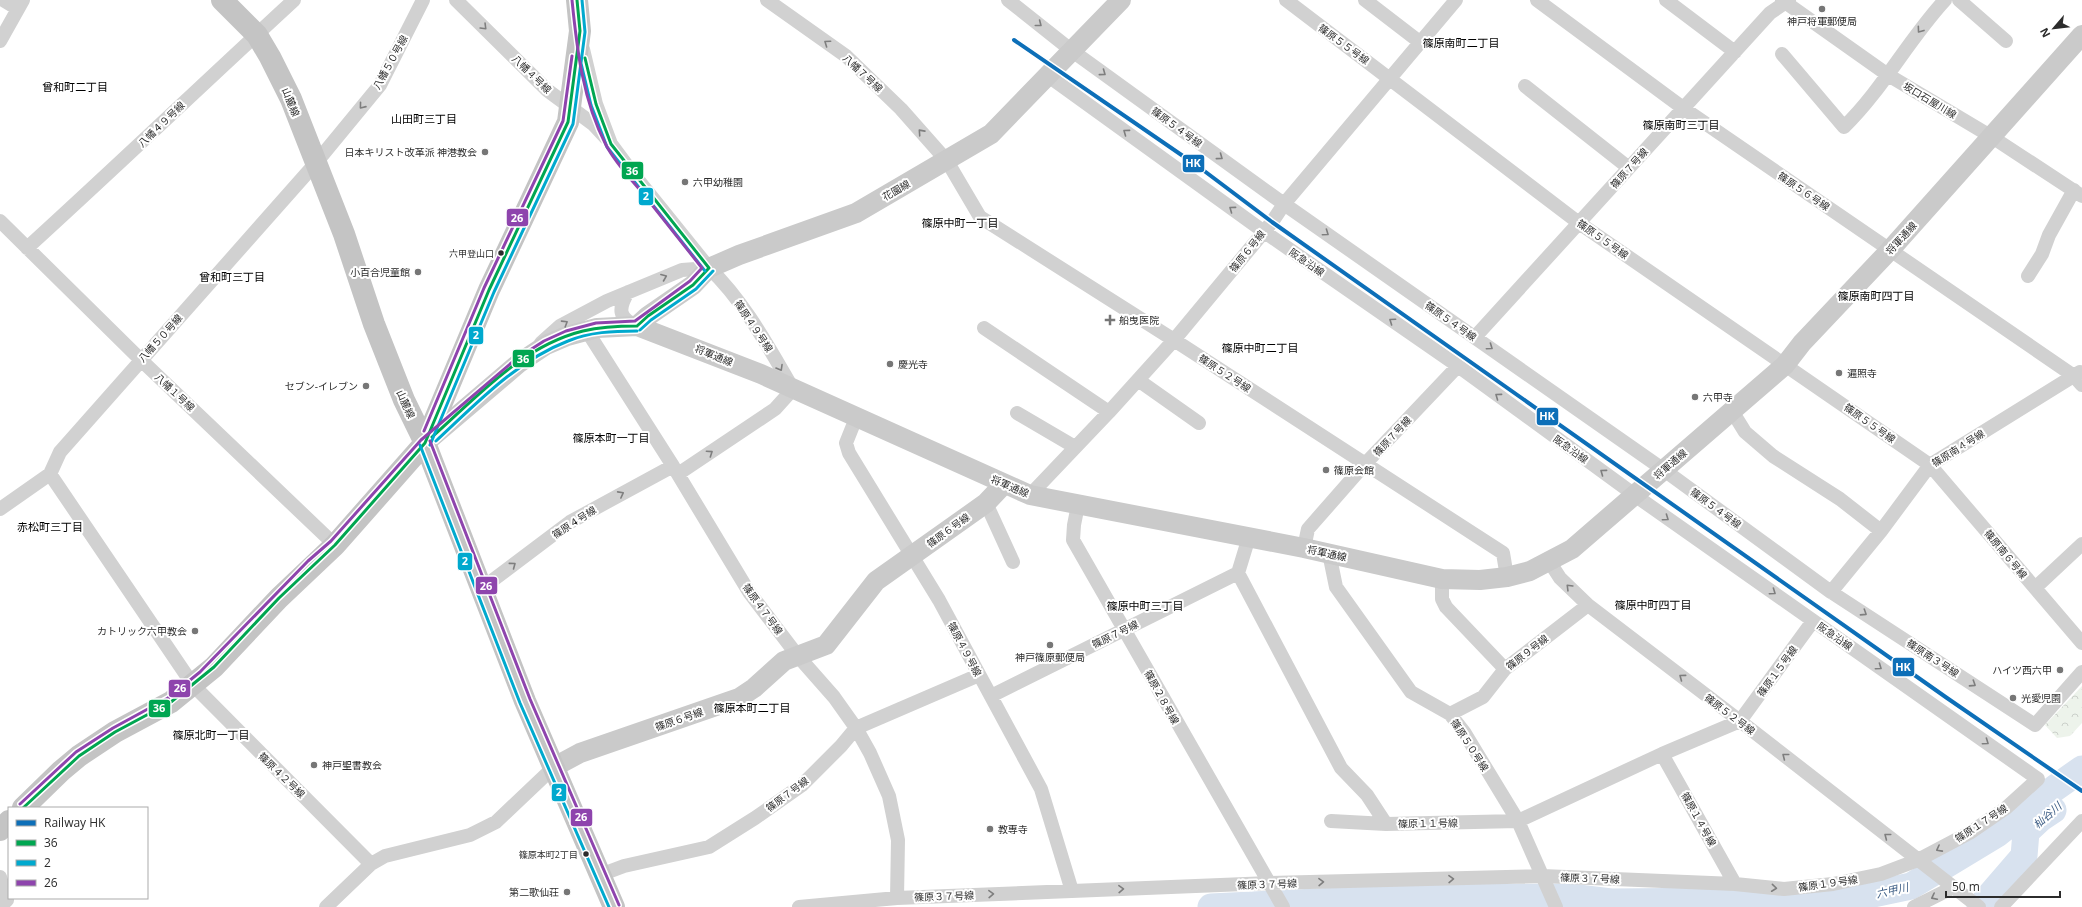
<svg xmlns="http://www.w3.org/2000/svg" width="2082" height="907" font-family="'Open Sans','Noto Sans JP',sans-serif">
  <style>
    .forest { fill: url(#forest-crowns) }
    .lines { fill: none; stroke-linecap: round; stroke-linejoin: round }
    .stream { stroke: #d8e2ef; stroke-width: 4.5 }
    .river { stroke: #d8e2ef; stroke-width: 27 }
    .street { stroke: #d1d1d1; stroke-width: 14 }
    .secondary { stroke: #cacaca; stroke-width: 20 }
    .primary { stroke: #c4c4c4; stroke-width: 22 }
    .bus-1-casing { stroke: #fff; stroke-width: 6 }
    .bus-2-casing { stroke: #fff; stroke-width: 6 }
    .bus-3-casing { stroke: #fff; stroke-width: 6 }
    .bus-1 { stroke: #00a651; stroke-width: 3 }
    .bus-2 { stroke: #00a9ce; stroke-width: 3 }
    .bus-3 { stroke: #8e44ad; stroke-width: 3 }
    .rail-1-casing { stroke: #fff; stroke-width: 7 }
    .rail-1 { stroke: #0d6fb8; stroke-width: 4 }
    .oneway { stroke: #7e7e7e }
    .poi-dot { fill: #767676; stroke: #fff; stroke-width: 1.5 }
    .bus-dot { fill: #2c2c2c; stroke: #fff; stroke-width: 1.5 }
    .labels { text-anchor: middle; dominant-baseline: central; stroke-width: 4; stroke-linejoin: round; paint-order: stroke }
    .bus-label { font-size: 9px; fill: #2c2c2c; stroke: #fff; text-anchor: end }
    .poi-label { font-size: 10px; fill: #2c2c2c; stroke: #fff; text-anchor: start }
    .street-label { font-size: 10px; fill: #2c2c2c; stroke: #fff }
    .neighbourhood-label { font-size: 11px; fill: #000; stroke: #fff }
    .water-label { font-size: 11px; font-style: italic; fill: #406087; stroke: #fff }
    .line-badge { stroke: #fff; stroke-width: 1.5 }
    .badge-label { font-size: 11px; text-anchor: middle; font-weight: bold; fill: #fff }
  </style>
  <defs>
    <pattern id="forest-crowns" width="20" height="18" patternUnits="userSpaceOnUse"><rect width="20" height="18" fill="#edf3eb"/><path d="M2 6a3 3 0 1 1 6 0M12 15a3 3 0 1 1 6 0" fill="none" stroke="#cbd0ca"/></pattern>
  </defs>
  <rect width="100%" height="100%" fill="#fff"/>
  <path class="forest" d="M2082,686V723L2070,736L2057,738L2045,725Z"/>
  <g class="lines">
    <path class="stream" d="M1728,907L1734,901"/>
    <path class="river" d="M1211,907L1397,898L1570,897L1611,902L1845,900L1911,886L1997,834L2055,788L2082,769
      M1980,907L2024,856L2026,832L2041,818L2053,810"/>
    <path class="street" d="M3,0L18,9
      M456,0L547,90L593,124L606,138
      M767,0L846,56L901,109L947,161L980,217L1174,340L1503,553L1507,577
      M1008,0L1071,50L1284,204L1664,470L1831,592L2035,725L2082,672
      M1286,0L1579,223L1930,465L2082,643
      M1365,0L1421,43
      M1537,0L1683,108L2074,376L2082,385
      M1666,0L1735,52
      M1782,0L1888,75L1992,137L2082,196
      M1959,0L2006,41
      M0,41L23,0
      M583,49L596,104L611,144L634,175L709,268C744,301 769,348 793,389L775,409L678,474
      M1782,54L1844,127C1883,89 1908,40 1945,0
      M1525,86L1629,168
      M0,221L141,360L335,545
      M27,248C117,166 205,82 294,0
      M2028,276L2042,254L2049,235L2074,190
      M628,292C618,309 618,318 637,326
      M984,328L1109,412
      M587,331L673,466L749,592L797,655L834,697L856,728L870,753L889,796L898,840L897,898
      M1475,337L1770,13L1789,0
      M541,343L560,326L607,301L682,270L709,268
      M1138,380L1199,423
      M1732,411L1745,432L1773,456L1840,499L1881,531
      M1017,413L1075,447
      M856,418L846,443L849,453L939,600L1041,789L1072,891
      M1030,495L1109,412L1174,340L1272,222L1284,204L1456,0
      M986,503L1013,562
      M1078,505L1074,525L1073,540L1283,907
      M0,509L50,474
      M1304,548L1308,529L1365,464L1458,366
      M1329,553L1336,587L1411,692L1450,714L1464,732L1518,821L1556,907
      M1549,561L1560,578L1588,605L1740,721L1979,907
      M1238,573L1341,768L1367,795L1386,824L1518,821L1662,754L1740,721L1813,621
      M1238,573L1249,537
      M1442,579V599L1446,607L1505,669
      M2035,588L2082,544
      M481,589L570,522L673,466
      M1831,592L1881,531L1930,465L2080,372
      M991,696L1238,573
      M1450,714L1483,697L1505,669L1588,605
      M1662,754L1735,884
      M1331,821L1386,824
      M371,864L193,685L50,474L60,452L315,164L380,85L423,0
      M600,875L624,866L709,847L755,818L802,785L841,746L856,728L979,675
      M0,877L7,900L0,907
      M326,907L371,864L385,856L470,835L496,822L554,767
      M799,907L897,898L1270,883L1542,876L1735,884L1784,889L1833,884L1881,874L1918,860L1971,832L2006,808L2038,779L1643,501L1458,366L1263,231L1047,75
      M1914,907L1954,887
      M2001,907L2082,821"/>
    <path class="secondary" d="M637,326L648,316L693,285L709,268L739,255L856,213L991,134L1121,0
      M425,443L519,363L546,345L567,336L597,328L637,326L761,374L1030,495L1304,548L1442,579L1480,580L1507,577L1530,571L1572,549L1785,365L1802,343L1890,250L2082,35
      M554,767L580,753L739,698L754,688L784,661L826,645L876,581L986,503L1004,484"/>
    <path class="primary" d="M222,0L257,35L270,57L291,99L344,234L374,324L404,400L425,443L525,701L614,907
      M23,808L61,771L79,756L115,732L171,702L214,667L279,598L335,545L425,443L489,290L568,122L580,31L577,0
      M0,830L9,821"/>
    <g class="bus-1-casing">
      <path id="bus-1" d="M585,58L596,104L611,144L709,268
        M637,326L648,316L693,285L709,268
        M432,437C477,397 522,346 583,331C600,327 619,326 637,326
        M23,808L79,756L115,732L171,702L214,667L279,598L335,545L425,443L489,290L568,122L580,31L577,0"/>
    </g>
    <g class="bus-2-casing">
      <path id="bus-2" d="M580,59L591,105L607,147L705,271
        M640,330L651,320L696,289L713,271
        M436,441C476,404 516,361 568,341C589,332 614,331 637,331
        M420,445L520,703L609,907
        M430,445L494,292L573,124L585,32L582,0"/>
    </g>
    <g class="bus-3-casing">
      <path id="bus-3" d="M424,431L484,288L563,121L572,56
        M430,441L530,699L619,905
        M20,804L76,752L113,728L168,698L200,672L308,561L331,541L421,440L516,359L544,341L566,331L596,323L635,321L690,281L702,268C683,244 664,220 645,196C632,180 616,164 606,145C583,101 577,50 572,0"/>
    </g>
    <use href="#bus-1" class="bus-1"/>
    <use href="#bus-2" class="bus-2"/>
    <use href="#bus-3" class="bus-3"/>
    <g class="rail-1-casing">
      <path id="rail-1" d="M1014,40L1199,167L1272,222L1947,698L2082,791"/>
    </g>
    <use href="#rail-1" class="rail-1"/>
  </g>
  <defs><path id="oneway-chevron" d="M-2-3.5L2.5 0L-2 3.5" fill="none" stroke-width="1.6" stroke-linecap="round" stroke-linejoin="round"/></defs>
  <g class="oneway">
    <use href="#oneway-chevron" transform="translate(1039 24) rotate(38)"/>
    <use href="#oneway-chevron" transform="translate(484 27) rotate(45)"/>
    <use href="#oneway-chevron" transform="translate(1920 30) rotate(126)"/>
    <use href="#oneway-chevron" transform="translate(827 43) rotate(-145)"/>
    <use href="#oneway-chevron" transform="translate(1103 73) rotate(36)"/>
    <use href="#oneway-chevron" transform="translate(362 106) rotate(129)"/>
    <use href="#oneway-chevron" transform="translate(921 132) rotate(-132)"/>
    <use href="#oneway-chevron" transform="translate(1126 132) rotate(-144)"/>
    <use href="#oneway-chevron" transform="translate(1220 157) rotate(36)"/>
    <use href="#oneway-chevron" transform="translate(1232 209) rotate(-144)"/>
    <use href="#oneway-chevron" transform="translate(1326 233) rotate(35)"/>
    <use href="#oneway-chevron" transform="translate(664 277) rotate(-22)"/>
    <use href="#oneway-chevron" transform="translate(1392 321) rotate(-145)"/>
    <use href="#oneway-chevron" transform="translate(565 323) rotate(-32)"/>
    <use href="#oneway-chevron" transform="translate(1490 347) rotate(35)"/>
    <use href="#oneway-chevron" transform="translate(780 368) rotate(60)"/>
    <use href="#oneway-chevron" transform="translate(1498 396) rotate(-144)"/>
    <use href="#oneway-chevron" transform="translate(710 453) rotate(-34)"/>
    <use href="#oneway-chevron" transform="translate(1603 472) rotate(-144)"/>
    <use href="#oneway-chevron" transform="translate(621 494) rotate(-28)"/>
    <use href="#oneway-chevron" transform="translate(1666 518) rotate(35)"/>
    <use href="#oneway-chevron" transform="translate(513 565) rotate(-37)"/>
    <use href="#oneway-chevron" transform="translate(1569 587) rotate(-135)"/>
    <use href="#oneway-chevron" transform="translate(1773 592) rotate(35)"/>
    <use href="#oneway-chevron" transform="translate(1864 613) rotate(33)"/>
    <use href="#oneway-chevron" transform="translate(1879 667) rotate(35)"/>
    <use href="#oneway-chevron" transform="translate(1682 677) rotate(-143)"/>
    <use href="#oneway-chevron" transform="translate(1973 684) rotate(33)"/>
    <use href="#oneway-chevron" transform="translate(1986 742) rotate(35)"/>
    <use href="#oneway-chevron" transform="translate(1785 756) rotate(-142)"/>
    <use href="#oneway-chevron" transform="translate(1887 836) rotate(-142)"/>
    <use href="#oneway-chevron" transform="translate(1939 849) rotate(152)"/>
    <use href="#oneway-chevron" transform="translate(1451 879) rotate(-1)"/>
    <use href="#oneway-chevron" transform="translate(1321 882) rotate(-1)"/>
    <use href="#oneway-chevron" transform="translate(1774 888) rotate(6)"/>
    <use href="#oneway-chevron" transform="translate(1121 889) rotate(-2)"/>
    <use href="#oneway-chevron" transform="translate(991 894) rotate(-2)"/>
    <use href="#oneway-chevron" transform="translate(1934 897) rotate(153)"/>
  </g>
  <g class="poi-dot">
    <circle cx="1822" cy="9" r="4"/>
    <circle cx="485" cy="152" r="4"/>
    <circle cx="685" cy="182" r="4"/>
    <circle cx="418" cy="272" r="4"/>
    <path d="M1108 314h4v4h4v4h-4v4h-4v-4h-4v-4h4z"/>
    <circle cx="890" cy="364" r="4"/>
    <circle cx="1839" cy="373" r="4"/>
    <circle cx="366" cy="386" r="4"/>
    <circle cx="1695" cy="397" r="4"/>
    <circle cx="1326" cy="470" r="4"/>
    <circle cx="195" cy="631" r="4"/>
    <circle cx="1050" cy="645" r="4"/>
    <circle cx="2060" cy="670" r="4"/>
    <circle cx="2013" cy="698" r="4"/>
    <circle cx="314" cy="765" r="4"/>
    <circle cx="990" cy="829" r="4"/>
    <circle cx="567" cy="892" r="4"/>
  </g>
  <g class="bus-dot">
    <circle cx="501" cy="253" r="3.5"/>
    <circle cx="586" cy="854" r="3.5"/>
  </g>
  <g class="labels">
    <g class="bus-label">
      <text x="494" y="253">六甲登山口</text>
      <text x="578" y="854">篠原本町2丁目</text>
    </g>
    <g class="poi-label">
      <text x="1822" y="21" text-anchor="middle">神戸将軍郵便局</text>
      <text x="477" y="152" text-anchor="end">日本キリスト改革派 神港教会</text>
      <text x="693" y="182">六甲幼稚園</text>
      <text x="410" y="272" text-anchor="end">小百合児童館</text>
      <text x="1119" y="320">船曳医院</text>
      <text x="898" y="364">慶光寺</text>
      <text x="1847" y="373">遍照寺</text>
      <text x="358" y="386" text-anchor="end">セブン-イレブン</text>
      <text x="1703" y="397">六甲寺</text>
      <text x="1334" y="470">篠原会館</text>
      <text x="187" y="631" text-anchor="end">カトリック六甲教会</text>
      <text x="1050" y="657" text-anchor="middle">神戸篠原郵便局</text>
      <text x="2052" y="670" text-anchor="end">ハイツ西六甲</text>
      <text x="2021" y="698">光愛児園</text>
      <text x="322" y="765">神戸聖書教会</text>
      <text x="998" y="829">教専寺</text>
      <text x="559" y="892" text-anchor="end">第二歌仙荘</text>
    </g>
    <g class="street-label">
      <text transform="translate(1344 44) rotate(36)">篠原５５号線</text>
      <text transform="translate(390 62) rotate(-61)">八幡５０号線</text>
      <text transform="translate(863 73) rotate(43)">八幡７号線</text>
      <text transform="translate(532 74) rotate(44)">八幡４号線</text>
      <text transform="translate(1930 100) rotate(31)">坂口石屋川線</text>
      <text transform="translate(291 102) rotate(68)">山麓線</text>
      <text transform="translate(161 124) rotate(-44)">八幡４９号線</text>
      <text transform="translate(1177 127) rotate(36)">篠原５４号線</text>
      <text transform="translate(1629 168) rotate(-48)">篠原７号線</text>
      <text transform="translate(896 190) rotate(-30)">花園線</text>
      <text transform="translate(1804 191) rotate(34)">篠原５６号線</text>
      <text transform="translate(1901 238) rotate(-48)">将軍通線</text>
      <text transform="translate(1603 239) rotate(35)">篠原５５号線</text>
      <text transform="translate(1247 251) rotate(-51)">篠原６号線</text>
      <text transform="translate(1307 262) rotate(35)">阪急沿線</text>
      <text transform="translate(1451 321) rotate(35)">篠原５４号線</text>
      <text transform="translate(754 326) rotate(56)">篠原４９号線</text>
      <text transform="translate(160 338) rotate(-48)">八幡５０号線</text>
      <text transform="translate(714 355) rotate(22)">将軍通線</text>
      <text transform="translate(1225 373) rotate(33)">篠原５２号線</text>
      <text transform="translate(175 392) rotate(43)">八幡１号線</text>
      <text transform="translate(406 404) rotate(66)">山麓線</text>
      <text transform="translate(1870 423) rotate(35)">篠原５５号線</text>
      <text transform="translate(1392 436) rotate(-47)">篠原７号線</text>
      <text transform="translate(1958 448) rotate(-32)">篠原南４号線</text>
      <text transform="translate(1571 449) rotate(36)">阪急沿線</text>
      <text transform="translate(1670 464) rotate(-41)">将軍通線</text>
      <text transform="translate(1010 486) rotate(23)">将軍通線</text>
      <text transform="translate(1716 508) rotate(36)">篠原５４号線</text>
      <text transform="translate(574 522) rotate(-33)">篠原４号線</text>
      <text transform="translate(948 530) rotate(-36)">篠原６号線</text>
      <text transform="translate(1327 553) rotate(12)">将軍通線</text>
      <text transform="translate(2006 554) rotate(50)">篠原南６号線</text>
      <text transform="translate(763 609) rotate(54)">篠原４７号線</text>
      <text transform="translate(1115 634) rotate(-26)">篠原７号線</text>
      <text transform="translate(1835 636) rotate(35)">阪急沿線</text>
      <text transform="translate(965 649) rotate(62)">篠原４９号線</text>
      <text transform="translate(1527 652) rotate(-38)">篠原９号線</text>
      <text transform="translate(1933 658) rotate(33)">篠原南３号線</text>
      <text transform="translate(1777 671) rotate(-54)">篠原１５号線</text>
      <text transform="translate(1162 697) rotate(61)">篠原２８号線</text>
      <text transform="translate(1730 714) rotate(37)">篠原５２号線</text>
      <text transform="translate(679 719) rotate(-19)">篠原６号線</text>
      <text transform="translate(1470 745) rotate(57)">篠原５０号線</text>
      <text transform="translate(282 775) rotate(44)">篠原４２号線</text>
      <text transform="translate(787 794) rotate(-37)">篠原７号線</text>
      <text transform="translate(1699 819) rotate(61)">篠原１４号線</text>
      <text transform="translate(1428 823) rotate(-1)">篠原１１号線</text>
      <text transform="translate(1981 823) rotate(-33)">篠原１７号線</text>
      <text transform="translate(1590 878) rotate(2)">篠原３７号線</text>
      <text transform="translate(1828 883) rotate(-8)">篠原１９号線</text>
      <text transform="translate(1267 884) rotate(-2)">篠原３７号線</text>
      <text transform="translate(944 896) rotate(-2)">篠原３７号線</text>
    </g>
    <g class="neighbourhood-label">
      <text x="1461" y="42">篠原南町二丁目</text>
      <text x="75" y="86">曾和町二丁目</text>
      <text x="424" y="118">山田町三丁目</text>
      <text x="1681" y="124">篠原南町三丁目</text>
      <text x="960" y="222">篠原中町一丁目</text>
      <text x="232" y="276">曾和町三丁目</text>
      <text x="1876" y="295">篠原南町四丁目</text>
      <text x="1260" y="347">篠原中町二丁目</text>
      <text x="611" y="437">篠原本町一丁目</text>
      <text x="50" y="526">赤松町三丁目</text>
      <text x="1653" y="604">篠原中町四丁目</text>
      <text x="1145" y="605">篠原中町三丁目</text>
      <text x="752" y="707">篠原本町二丁目</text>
      <text x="211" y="734">篠原北町一丁目</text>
    </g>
    <g class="water-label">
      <text transform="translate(2047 815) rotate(-41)">杣谷川</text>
      <text transform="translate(1892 890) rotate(-13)">六甲川</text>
    </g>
  </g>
  <g class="line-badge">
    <rect x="1182" y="154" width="23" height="19" rx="4" fill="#0d6fb8"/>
    <rect x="621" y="161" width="23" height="19" rx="4" fill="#00a651"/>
    <rect x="638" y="187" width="16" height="19" rx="4" fill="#00a9ce"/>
    <rect x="506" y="208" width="23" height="19" rx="4" fill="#8e44ad"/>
    <rect x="468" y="326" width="16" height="19" rx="4" fill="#00a9ce"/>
    <rect x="512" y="349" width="23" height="19" rx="4" fill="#00a651"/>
    <rect x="1536" y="407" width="23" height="19" rx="4" fill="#0d6fb8"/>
    <rect x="457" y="552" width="16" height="19" rx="4" fill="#00a9ce"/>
    <rect x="475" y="576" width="23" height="19" rx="4" fill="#8e44ad"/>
    <rect x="1892" y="657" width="23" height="20" rx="4" fill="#0d6fb8"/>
    <rect x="168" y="679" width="23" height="19" rx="4" fill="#8e44ad"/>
    <rect x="148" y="699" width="23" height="19" rx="4" fill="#00a651"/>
    <rect x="551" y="783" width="16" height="19" rx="4" fill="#00a9ce"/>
    <rect x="570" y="808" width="23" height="19" rx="4" fill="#8e44ad"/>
  </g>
  <g class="badge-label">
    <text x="1193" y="167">HK</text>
    <text x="632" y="175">36</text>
    <text x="646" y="200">2</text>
    <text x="517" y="222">26</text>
    <text x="476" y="339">2</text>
    <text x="523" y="363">36</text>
    <text x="1547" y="420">HK</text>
    <text x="465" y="565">2</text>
    <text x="486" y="590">26</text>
    <text x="1903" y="671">HK</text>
    <text x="180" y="692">26</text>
    <text x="159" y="712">36</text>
    <text x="559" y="796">2</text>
    <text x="581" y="821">26</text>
  </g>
  <rect x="8" y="807" width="140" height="92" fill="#ffffff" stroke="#ababab"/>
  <rect x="16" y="820" width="20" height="6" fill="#0d6fb8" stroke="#ababab"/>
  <text x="44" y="827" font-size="12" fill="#2c2c2c">Railway HK</text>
  <rect x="16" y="840" width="20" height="6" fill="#00a651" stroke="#ababab"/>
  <text x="44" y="847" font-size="12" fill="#2c2c2c">36</text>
  <rect x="16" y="860" width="20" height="6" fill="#00a9ce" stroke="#ababab"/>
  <text x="44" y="867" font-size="12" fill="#2c2c2c">2</text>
  <rect x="16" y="880" width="20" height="6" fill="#8e44ad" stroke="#ababab"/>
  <text x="44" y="887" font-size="12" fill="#2c2c2c">26</text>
  <g transform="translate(2054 28) rotate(242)" stroke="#ffffff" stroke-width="3" paint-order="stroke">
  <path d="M0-3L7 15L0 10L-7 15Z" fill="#2c2c2c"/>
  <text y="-6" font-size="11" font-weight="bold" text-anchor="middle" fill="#2c2c2c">N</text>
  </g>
  <path d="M1946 891v6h114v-6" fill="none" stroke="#2c2c2c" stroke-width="2"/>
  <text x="1952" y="891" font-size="12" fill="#2c2c2c" stroke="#ffffff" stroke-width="3" paint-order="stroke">50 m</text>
</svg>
